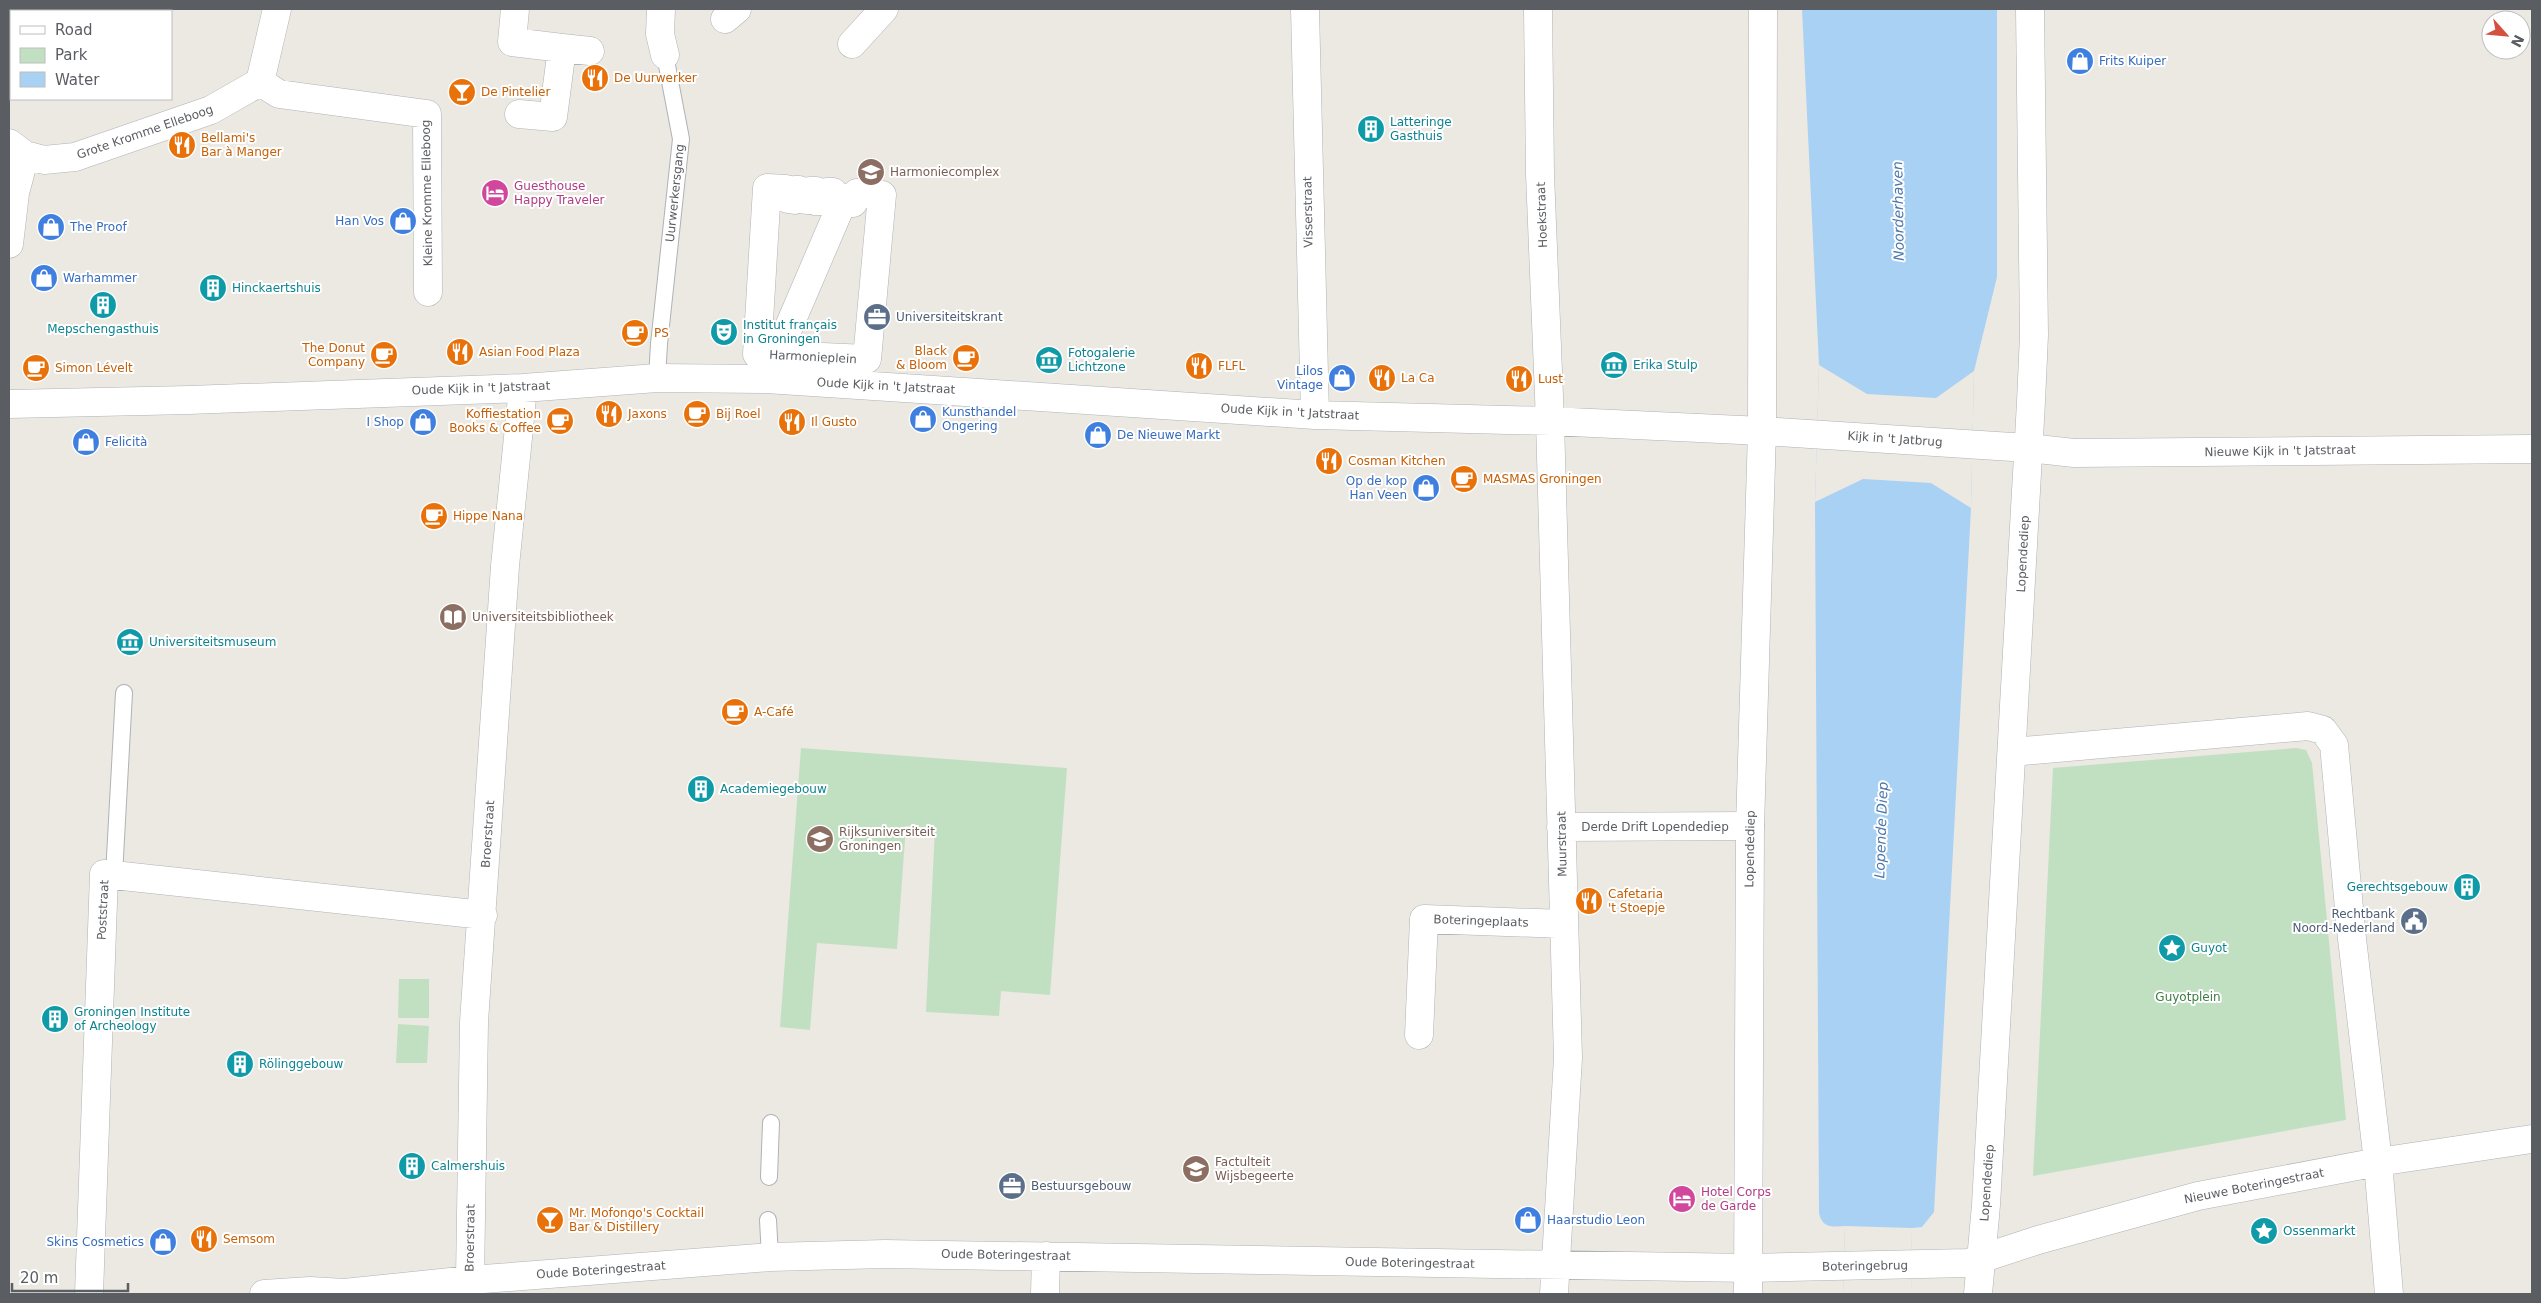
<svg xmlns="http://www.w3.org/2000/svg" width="2541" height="1303" font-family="'DejaVu Sans',sans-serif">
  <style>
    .green { fill: #c1e0c2 }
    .water { fill: #a9d1f4 }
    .pier { fill: #ebe9e2 }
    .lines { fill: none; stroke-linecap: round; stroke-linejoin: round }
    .lane-casing { stroke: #afb2b6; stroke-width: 18 }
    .street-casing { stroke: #afb2b6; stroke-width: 29 }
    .secondary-casing { stroke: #aeb1b6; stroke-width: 29 }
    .lane { stroke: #fff; stroke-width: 16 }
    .street { stroke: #fff; stroke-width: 28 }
    .secondary { stroke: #fff; stroke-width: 28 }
    .labels { text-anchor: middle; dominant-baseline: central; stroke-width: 4; stroke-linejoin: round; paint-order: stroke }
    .shop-label { font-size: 12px; fill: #366cbe; stroke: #fff; text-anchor: start }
    .food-label { font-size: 12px; fill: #c56008; stroke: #fff; text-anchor: start }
    .culture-label { font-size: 12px; fill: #0d838f; stroke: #fff; text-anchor: start }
    .street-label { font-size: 12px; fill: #5a5d61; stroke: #fff }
    .education-label { font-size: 12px; fill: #785e54; stroke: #fff; text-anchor: start }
    .hotel-label { font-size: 12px; fill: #b23c85; stroke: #fff; text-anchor: start }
    .service-label { font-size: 12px; fill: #4e5e75; stroke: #fff; text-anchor: start }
    .park-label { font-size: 12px; fill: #3d7d43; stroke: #fff }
    .water-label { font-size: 14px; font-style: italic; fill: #4c78ac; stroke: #fff }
  </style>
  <rect width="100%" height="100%" fill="#ebe9e2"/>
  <path class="green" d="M801,748L1067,768L1050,995L1001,991L999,1016L926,1012L935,828L906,826L897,949L817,943L810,1030L780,1027Z
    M2296,748L2306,750L2312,763L2346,1120L2033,1176L2053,768Z
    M399,979H429V1018H398Z
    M398,1024L429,1026L427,1063H396Z"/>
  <path class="water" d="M1802,9H1997V277L1974,371L1971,508L1934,1212L1922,1227L1912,1228L1911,1294H1843L1845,1226C1832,1227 1822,1228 1819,1213L1815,502L1819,365Z"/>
  <path class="pier" d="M1819,365L1867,394L1936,398L1974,371L1971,508L1931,483L1863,479L1815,502Z
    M1845,1226L1912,1228L1911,1294H1843Z"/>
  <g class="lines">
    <g class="lane-casing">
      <path id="lane" d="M657,378L659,344L681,139L665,55
        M114,875L124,693
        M769,1177L771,1123
        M768,1220L770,1257"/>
    </g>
    <g class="street-casing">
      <path id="street" d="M515,9L512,42L562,48
        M661,9L660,34L665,55
        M1305,9L1315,415
        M1538,9L1540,174L1550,421L1568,1058L1554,1294
        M725,19L737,9
        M852,44L884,9
        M260,82L279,94L427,114L428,292
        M260,82L277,9
        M519,114L553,117L562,48L590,51
        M9,143L25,155L44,160L75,157L211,110L260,82
        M767,188L786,189V192H789L788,199L795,200V190H799L798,199L809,200L810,191H816L815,201H826L827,192H833L832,202L853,203V196H857V193L882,195L867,359L757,354Z
        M9,244L15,193L25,155
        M770,371L842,203
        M9,404L189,400L523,388L657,378L766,379L1315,415L1550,421L1762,431L1763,9
        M2028,448L2074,453L2532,449
        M2012,752L2308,726L2323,730L2334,745L2351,930L2378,1162L2389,1294
        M1561,827L1750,826
        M1419,1035L1424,919L1564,924
        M470,1280L474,1022L505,566L523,388
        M89,1294L104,874L483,915
        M264,1294L310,1291L344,1293L470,1280L770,1257L885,1254L1749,1268L1968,1263L2038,1240L2198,1196L2378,1162L2532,1139
        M1045,1294L1046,1256"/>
    </g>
    <g class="secondary-casing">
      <path id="secondary" d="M1748,1294L1750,826L1762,431L2028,448
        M1978,1294L1986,1205L2031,402L2034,335L2030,9"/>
    </g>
    <use href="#lane" class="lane"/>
    <use href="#street" class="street"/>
    <use href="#secondary" class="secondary"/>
  </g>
  <defs>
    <g id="shop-disc" transform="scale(1.4375)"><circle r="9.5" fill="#3f7fe0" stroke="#fff"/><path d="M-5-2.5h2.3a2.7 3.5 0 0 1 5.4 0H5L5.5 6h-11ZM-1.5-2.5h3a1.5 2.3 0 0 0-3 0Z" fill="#fff"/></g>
    <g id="restaurant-disc" transform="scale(1.4375)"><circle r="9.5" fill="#e8710a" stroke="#fff"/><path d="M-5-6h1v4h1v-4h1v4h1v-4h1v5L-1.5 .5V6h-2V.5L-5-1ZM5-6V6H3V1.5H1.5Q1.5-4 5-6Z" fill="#fff"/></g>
    <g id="bar-disc" transform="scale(1.4375)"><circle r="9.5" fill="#e8710a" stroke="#fff"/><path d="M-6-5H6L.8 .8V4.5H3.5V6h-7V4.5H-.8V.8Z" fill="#fff"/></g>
    <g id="building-disc" transform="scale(1.4375)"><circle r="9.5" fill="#0f9aa8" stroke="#fff"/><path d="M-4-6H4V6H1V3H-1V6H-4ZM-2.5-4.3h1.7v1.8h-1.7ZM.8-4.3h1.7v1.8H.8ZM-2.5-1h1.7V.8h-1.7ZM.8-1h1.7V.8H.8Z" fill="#fff"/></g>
    <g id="university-disc" transform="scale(1.4375)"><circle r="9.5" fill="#8d6e63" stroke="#fff"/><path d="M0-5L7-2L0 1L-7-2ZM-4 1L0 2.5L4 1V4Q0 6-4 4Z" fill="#fff"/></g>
    <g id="hotel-disc" transform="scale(1.4375)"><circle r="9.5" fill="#d1479c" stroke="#fff"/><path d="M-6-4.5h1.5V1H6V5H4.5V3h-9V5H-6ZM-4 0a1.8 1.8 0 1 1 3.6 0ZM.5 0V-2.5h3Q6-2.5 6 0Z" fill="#fff"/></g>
    <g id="office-disc" transform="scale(1.4375)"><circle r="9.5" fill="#5c6f8a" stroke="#fff"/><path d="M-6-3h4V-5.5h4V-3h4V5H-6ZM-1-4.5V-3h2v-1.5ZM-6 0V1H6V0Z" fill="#fff"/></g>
    <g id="theatre-disc" transform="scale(1.4375)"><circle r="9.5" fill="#0f9aa8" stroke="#fff"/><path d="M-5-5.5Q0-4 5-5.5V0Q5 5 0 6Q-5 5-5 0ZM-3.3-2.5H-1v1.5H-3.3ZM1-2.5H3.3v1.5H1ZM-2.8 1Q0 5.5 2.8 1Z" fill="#fff"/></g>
    <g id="cafe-disc" transform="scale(1.4375)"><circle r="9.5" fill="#e8710a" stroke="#fff"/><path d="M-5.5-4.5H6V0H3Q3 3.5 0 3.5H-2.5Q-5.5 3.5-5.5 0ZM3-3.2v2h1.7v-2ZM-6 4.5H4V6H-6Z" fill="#fff"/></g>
    <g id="museum-disc" transform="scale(1.4375)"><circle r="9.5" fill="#0f9aa8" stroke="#fff"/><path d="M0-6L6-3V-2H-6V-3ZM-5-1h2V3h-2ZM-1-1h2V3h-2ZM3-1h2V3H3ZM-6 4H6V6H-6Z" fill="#fff"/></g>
    <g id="library-disc" transform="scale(1.4375)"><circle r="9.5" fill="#8d6e63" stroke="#fff"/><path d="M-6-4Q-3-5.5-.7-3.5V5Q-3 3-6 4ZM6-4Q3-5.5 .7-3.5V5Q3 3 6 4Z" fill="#fff"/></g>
    <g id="civic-disc" transform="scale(1.4375)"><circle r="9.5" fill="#5c6f8a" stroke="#fff"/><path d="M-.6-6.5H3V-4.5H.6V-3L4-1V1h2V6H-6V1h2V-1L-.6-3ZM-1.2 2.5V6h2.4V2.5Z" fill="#fff"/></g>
    <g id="sight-disc" transform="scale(1.4375)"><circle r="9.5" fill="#0f9aa8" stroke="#fff"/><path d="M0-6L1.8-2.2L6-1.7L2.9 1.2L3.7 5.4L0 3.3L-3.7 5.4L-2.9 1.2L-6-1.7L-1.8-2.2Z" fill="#fff"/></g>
  </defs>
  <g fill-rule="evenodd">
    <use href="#shop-disc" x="2080" y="61"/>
    <use href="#restaurant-disc" x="595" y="78"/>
    <use href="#bar-disc" x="462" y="92"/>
    <use href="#building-disc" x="1371" y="129"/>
    <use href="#restaurant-disc" x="182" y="145"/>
    <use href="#university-disc" x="871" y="172"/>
    <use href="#hotel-disc" x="495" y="193"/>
    <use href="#shop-disc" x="403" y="221"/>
    <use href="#shop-disc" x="51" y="227"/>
    <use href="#shop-disc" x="44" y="278"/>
    <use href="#building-disc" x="213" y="288"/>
    <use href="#building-disc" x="103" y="305"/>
    <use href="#office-disc" x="877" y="317"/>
    <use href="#theatre-disc" x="724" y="332"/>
    <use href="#cafe-disc" x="635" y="333"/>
    <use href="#restaurant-disc" x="460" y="352"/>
    <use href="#cafe-disc" x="384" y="355"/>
    <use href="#cafe-disc" x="966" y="358"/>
    <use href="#museum-disc" x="1049" y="360"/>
    <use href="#museum-disc" x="1614" y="365"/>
    <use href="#restaurant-disc" x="1199" y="366"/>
    <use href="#cafe-disc" x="36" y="368"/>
    <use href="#shop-disc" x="1342" y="378"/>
    <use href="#restaurant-disc" x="1382" y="378"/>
    <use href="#restaurant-disc" x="1519" y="379"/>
    <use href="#restaurant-disc" x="609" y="414"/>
    <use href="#cafe-disc" x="697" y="414"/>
    <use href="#shop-disc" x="923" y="419"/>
    <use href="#cafe-disc" x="560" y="421"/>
    <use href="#shop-disc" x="423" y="422"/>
    <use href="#restaurant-disc" x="792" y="422"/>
    <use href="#shop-disc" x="1098" y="435"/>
    <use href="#shop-disc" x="86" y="442"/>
    <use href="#restaurant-disc" x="1329" y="461"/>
    <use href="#cafe-disc" x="1464" y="479"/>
    <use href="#shop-disc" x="1426" y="488"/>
    <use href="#cafe-disc" x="434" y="516"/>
    <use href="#library-disc" x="453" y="617"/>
    <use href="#museum-disc" x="130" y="642"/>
    <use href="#cafe-disc" x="735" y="712"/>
    <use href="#building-disc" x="701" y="789"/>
    <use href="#university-disc" x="820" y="839"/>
    <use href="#building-disc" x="2467" y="887"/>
    <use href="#restaurant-disc" x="1589" y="901"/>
    <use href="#civic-disc" x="2414" y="921"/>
    <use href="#sight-disc" x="2172" y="948"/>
    <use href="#building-disc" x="55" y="1019"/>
    <use href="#building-disc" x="240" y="1064"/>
    <use href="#building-disc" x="412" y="1166"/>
    <use href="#university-disc" x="1196" y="1169"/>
    <use href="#office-disc" x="1012" y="1186"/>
    <use href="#hotel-disc" x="1682" y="1199"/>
    <use href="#bar-disc" x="550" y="1220"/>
    <use href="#shop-disc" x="1528" y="1220"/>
    <use href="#sight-disc" x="2264" y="1231"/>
    <use href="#restaurant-disc" x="204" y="1239"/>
    <use href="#shop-disc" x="163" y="1242"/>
  </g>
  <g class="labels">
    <g class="shop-label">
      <text x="2099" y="61">Frits Kuiper</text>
      <text x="384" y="221" text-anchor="end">Han Vos</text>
      <text x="70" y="227">The Proof</text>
      <text x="63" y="278">Warhammer</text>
      <text x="1323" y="371" text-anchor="end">Lilos<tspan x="1323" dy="14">Vintage</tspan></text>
      <text x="942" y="412">Kunsthandel<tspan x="942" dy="14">Ongering</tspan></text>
      <text x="404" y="422" text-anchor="end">I Shop</text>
      <text x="1117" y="435">De Nieuwe Markt</text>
      <text x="105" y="442">Felicità</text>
      <text x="1407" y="481" text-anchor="end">Op de kop<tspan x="1407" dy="14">Han Veen</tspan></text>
      <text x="1547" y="1220">Haarstudio Leon</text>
      <text x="144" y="1242" text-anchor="end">Skins Cosmetics</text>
    </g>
    <g class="food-label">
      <text x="614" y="78">De Uurwerker</text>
      <text x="481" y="92">De Pintelier</text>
      <text x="201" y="138">Bellami's<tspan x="201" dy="14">Bar à Manger</tspan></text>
      <text x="654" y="333">PS</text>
      <text x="365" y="348" text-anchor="end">The Donut<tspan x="365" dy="14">Company</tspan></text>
      <text x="947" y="351" text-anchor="end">Black<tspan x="947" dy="14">&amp; Bloom</tspan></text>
      <text x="479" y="352">Asian Food Plaza</text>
      <text x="1218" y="366">FLFL</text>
      <text x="55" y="368">Simon Lévelt</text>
      <text x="1401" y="378">La Ca</text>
      <text x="1538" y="379">Lust</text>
      <text x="541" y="414" text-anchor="end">Koffiestation<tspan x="541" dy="14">Books &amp; Coffee</tspan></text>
      <text x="628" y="414">Jaxons</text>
      <text x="716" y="414">Bij Roel</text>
      <text x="811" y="422">Il Gusto</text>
      <text x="1348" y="461">Cosman Kitchen</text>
      <text x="1483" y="479">MASMAS Groningen</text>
      <text x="453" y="516">Hippe Nana</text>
      <text x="754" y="712">A-Café</text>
      <text x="1608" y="894">Cafetaria<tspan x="1608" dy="14">'t Stoepje</tspan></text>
      <text x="569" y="1213">Mr. Mofongo's Cocktail<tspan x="569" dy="14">Bar &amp; Distillery</tspan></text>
      <text x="223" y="1239">Semsom</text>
    </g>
    <g class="culture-label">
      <text x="1390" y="122">Latteringe<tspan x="1390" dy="14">Gasthuis</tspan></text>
      <text x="232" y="288">Hinckaertshuis</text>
      <text x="743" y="325">Institut français<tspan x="743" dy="14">in Groningen</tspan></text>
      <text x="103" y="329" text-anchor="middle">Mepschengasthuis</text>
      <text x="1068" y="353">Fotogalerie<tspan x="1068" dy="14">Lichtzone</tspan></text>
      <text x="1633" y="365">Erika Stulp</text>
      <text x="149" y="642">Universiteitsmuseum</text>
      <text x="720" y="789">Academiegebouw</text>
      <text x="2448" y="887" text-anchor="end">Gerechtsgebouw</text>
      <text x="2191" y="948">Guyot</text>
      <text x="74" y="1012">Groningen Institute<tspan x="74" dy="14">of Archeology</tspan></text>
      <text x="259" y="1064">Rölinggebouw</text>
      <text x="431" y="1166">Calmershuis</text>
      <text x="2283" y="1231">Ossenmarkt</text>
    </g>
    <g class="street-label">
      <text transform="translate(145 132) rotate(-19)">Grote Kromme Elleboog</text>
      <text transform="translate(427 193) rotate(-91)">Kleine Kromme Elleboog</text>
      <text transform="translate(675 193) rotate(-84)">Uurwerkersgang</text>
      <text transform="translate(1308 212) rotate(-91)">Visserstraat</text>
      <text transform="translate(1542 215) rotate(-92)">Hoekstraat</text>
      <text transform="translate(813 357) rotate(3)">Harmonieplein</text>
      <text transform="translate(886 386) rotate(3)">Oude Kijk in 't Jatstraat</text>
      <text transform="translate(481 388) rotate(-2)">Oude Kijk in 't Jatstraat</text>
      <text transform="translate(1290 412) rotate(3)">Oude Kijk in 't Jatstraat</text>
      <text transform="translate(1895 439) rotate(4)">Kijk in 't Jatbrug</text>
      <text transform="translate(2280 451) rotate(-1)">Nieuwe Kijk in 't Jatstraat</text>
      <text transform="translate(2023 554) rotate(-87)">Lopendediep</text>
      <text x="1655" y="827">Derde Drift Lopendediep</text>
      <text transform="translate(488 834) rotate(-86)">Broerstraat</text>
      <text transform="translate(1562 844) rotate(-91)">Muurstraat</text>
      <text transform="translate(1750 849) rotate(-89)">Lopendediep</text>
      <text transform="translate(103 910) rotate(-87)">Poststraat</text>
      <text transform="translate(1481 921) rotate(2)">Boteringeplaats</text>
      <text transform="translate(1987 1183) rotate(-86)">Lopendediep</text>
      <text transform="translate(2254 1186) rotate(-11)">Nieuwe Boteringestraat</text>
      <text transform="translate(470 1238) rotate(-89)">Broerstraat</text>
      <text transform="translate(1006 1255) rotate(1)">Oude Boteringestraat</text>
      <text transform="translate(1410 1263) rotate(1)">Oude Boteringestraat</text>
      <text transform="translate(1865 1266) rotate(-1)">Boteringebrug</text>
      <text transform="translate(601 1270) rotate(-4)">Oude Boteringestraat</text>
    </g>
    <g class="education-label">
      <text x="890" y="172">Harmoniecomplex</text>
      <text x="472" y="617">Universiteitsbibliotheek</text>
      <text x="839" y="832">Rijksuniversiteit<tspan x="839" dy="14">Groningen</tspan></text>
      <text x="1215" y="1162">Factulteit<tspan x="1215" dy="14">Wijsbegeerte</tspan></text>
    </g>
    <g class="hotel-label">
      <text x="514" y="186">Guesthouse<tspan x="514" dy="14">Happy Traveler</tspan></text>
      <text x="1701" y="1192">Hotel Corps<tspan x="1701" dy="14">de Garde</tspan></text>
    </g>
    <g class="service-label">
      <text x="896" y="317">Universiteitskrant</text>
      <text x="2395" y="914" text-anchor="end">Rechtbank<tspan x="2395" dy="14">Noord-Nederland</tspan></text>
      <text x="1031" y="1186">Bestuursgebouw</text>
    </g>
    <g class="park-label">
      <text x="2188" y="997">Guyotplein</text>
    </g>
    <g class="water-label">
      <text transform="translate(1898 211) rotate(-91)">Noorderhaven</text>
      <text transform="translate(1881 830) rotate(-88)">Lopende Diep</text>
    </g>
  </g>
  <rect width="2541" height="1303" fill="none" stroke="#5a5d61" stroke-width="20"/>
  <rect x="10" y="10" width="162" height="90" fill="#ffffff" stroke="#bdbec0"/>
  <rect x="20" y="26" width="25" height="8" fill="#ffffff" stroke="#bdbec0"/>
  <text x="55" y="35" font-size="15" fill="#5a5d61">Road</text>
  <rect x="20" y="48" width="25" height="15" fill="#c1e0c2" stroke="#bdbec0"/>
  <text x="55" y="60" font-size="15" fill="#5a5d61">Park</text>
  <rect x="20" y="72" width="25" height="15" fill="#a9d1f4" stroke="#bdbec0"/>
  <text x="55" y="85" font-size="15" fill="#5a5d61">Water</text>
  <g transform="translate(2506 35) rotate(117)"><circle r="24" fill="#ffffff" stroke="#bdbec0"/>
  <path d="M0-4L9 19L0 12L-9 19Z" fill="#d4503f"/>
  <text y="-8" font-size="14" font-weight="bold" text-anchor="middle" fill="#5a5d61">N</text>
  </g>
  <path d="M12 1283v8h116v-8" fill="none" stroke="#5a5d61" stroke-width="2.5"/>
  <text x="20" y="1283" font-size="15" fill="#5a5d61" stroke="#ffffff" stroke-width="4" paint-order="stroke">20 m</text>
</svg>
